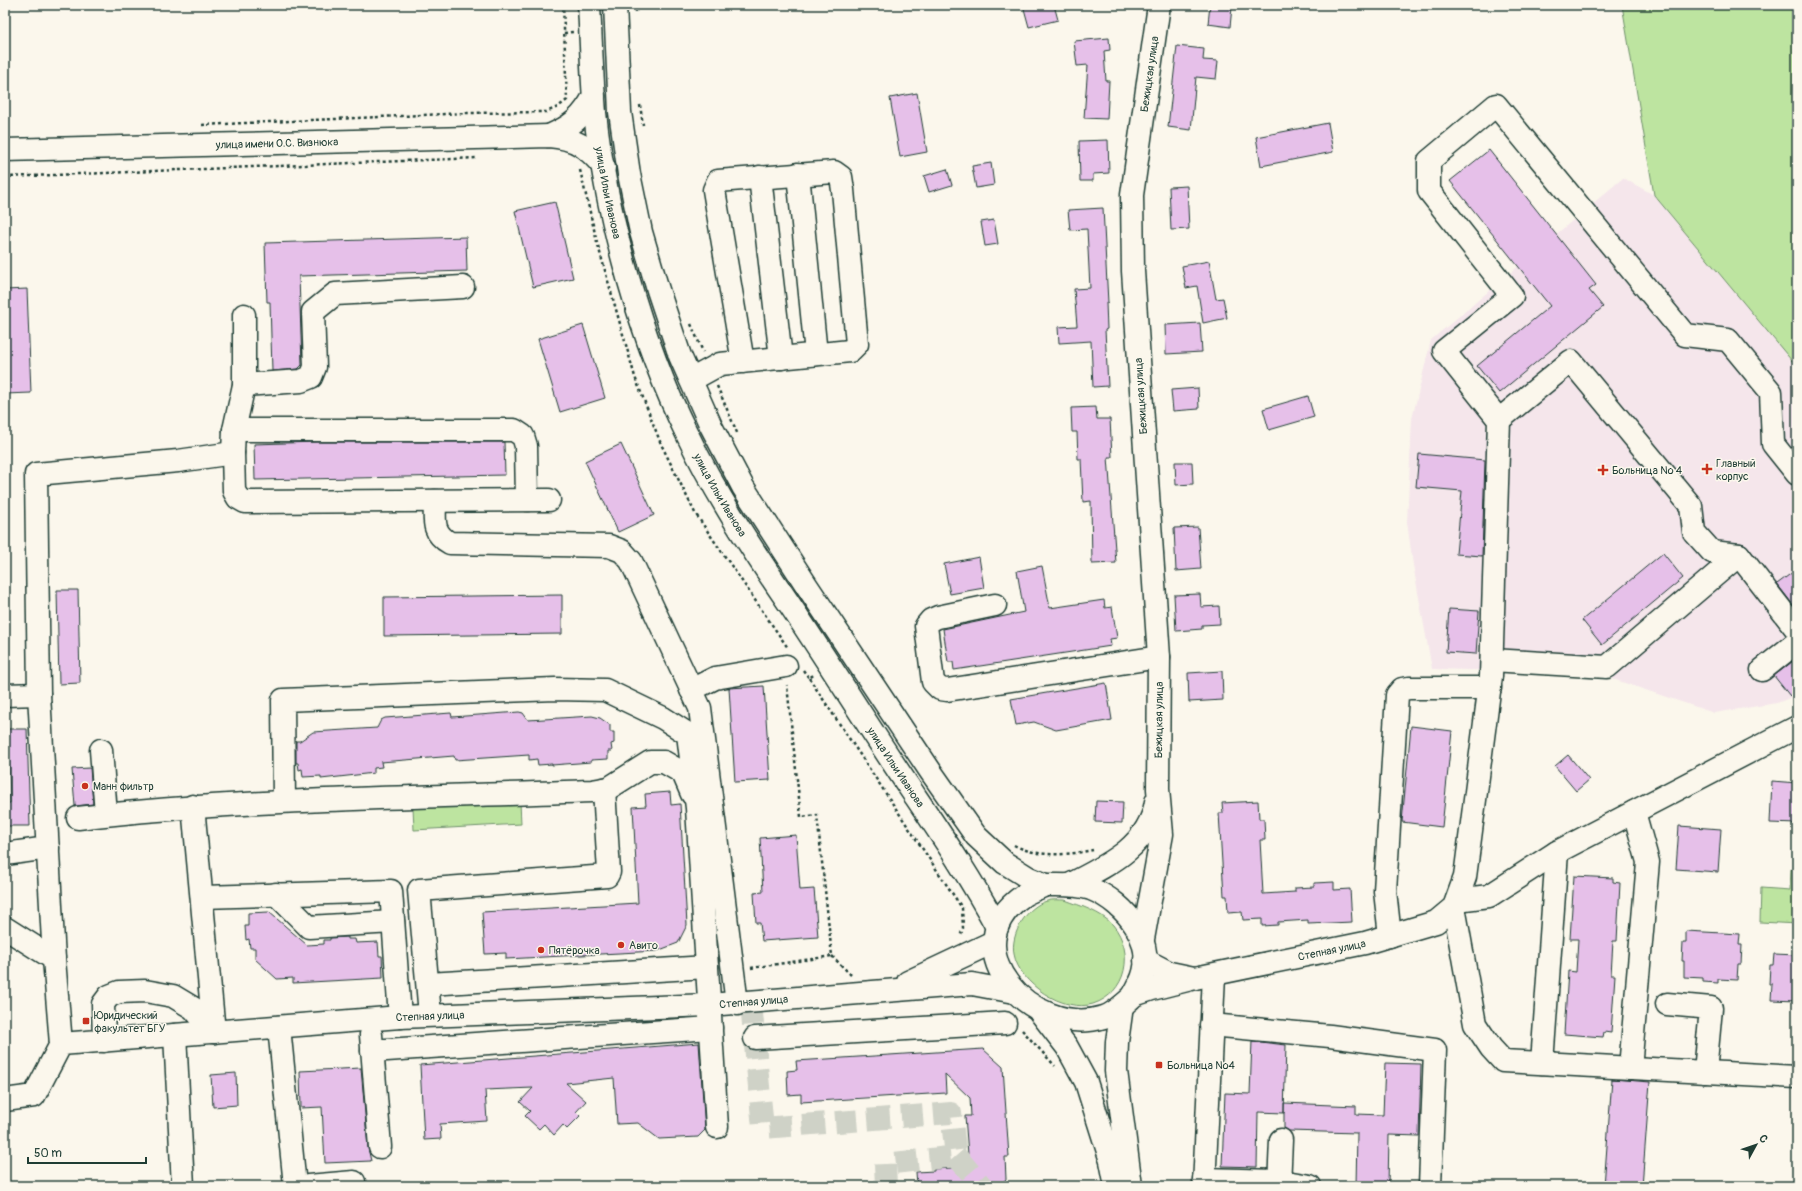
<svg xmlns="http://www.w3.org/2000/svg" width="1802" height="1191" font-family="Pangolin,sans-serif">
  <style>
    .built { fill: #f5e6eb }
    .green { fill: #bde4a0; stroke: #6e906a }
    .building { fill: #e6c0e9; stroke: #1f3d34 }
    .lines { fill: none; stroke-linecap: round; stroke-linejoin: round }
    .minor-tunnel { stroke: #cfd2c7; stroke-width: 22; stroke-dasharray: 22 11; stroke-linecap: butt }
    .minor-casing { stroke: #1f3d34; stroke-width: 25 }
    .major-casing { stroke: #1f3d34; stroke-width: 25 }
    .path { stroke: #1f3d34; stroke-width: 2.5; stroke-dasharray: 3 3; stroke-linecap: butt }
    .minor { stroke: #fbf7ec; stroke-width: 22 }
    .major { stroke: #fbf7ec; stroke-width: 22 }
    .poi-dot { fill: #c8321e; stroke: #fbf7ec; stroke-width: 1.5 }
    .labels { text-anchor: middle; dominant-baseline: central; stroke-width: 3; stroke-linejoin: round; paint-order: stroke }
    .street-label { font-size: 11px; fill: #1f3d34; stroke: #fbf7ec }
    .poi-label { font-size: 11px; fill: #1f3d34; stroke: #fbf7ec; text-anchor: start }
  </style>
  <rect width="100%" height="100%" fill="#fbf7ec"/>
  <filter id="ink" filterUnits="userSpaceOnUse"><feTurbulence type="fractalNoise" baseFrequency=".025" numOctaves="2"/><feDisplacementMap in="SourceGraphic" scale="8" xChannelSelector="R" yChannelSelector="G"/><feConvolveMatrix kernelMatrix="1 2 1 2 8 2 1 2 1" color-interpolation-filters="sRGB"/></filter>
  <g filter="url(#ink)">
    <path class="built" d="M1623,178L1654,195L1797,367V695L1777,703L1714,713L1595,673L1432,669L1413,565L1407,522L1412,419L1431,340Z"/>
    <path class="green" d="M1622,5H1797V367L1654,195Z
      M520,802L521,824L414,830L413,807Z
      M1791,869H1797V924L1760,922L1761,888L1790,890Z
      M1065,900C1081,906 1101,912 1113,925C1135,952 1127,993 1093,1004C1064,1013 1019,984 1014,954C1010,934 1027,906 1047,901C1052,899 1059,900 1065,900Z"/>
    <path class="building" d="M1023,5H1054L1058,20L1029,27Z
      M1210,5L1232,7L1230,27L1208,24Z
      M1109,38L1110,50L1104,51L1106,81H1109L1107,119L1084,118L1088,65L1077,66L1074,41Z
      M1177,46L1204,49L1203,60L1218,61L1216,79L1196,77L1191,130L1168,127Z
      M917,93L927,152L900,157L890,98Z
      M1328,123L1333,152L1261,166L1256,137Z
      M1108,140L1109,173L1093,174V181H1080L1079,141Z
      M1489,150L1596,285L1589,290L1603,307L1499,393L1477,366L1550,306L1450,181Z
      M991,163L994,185L976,188L972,166Z
      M947,169L952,185L929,192L924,176Z
      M1187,186L1189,229L1171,230L1169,187Z
      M555,202L573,278L533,287L515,211Z
      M1103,208L1108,303H1106L1107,329L1105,330L1108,386L1093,387L1091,341L1059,343L1058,327L1077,326L1074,289L1090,288L1087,229L1070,230L1068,210Z
      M994,220L998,244L985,246L981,222Z
      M466,237L467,271L299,276L302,365L298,369L272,371L270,302H267L265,243Z
      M1209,261L1216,299L1223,298L1227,318L1203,323L1197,286L1186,288L1182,266Z
      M27,289L31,393L5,394V290Z
      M1200,323L1202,352L1166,354L1165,325Z
      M583,325L605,398L560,412L538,339Z
      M1198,388L1199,409L1173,411L1171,390Z
      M1308,396L1314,417L1269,430L1263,409Z
      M1096,407L1097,419H1110L1112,457H1108L1116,563L1092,564L1091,501L1083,502L1081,459H1078L1077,432H1072L1071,408Z
      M317,442H504L505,475L255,480L254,444Z
      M621,444L654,515L618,532L585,461Z
      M1419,454L1485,460L1482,556L1456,554L1462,491L1416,487Z
      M1175,462H1192L1193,484L1176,485Z
      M1198,527L1201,569L1176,571L1174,528Z
      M1663,553L1683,578L1602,645L1582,620Z
      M979,557L984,588L950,594L944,564Z
      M1042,566L1050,608L1104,600L1105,608L1112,607L1117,638L1110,639L1111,646L954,670L953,662H948L943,629L1024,612L1017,571Z
      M1797,569V610L1777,584Z
      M57,590H78L80,683L59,684Z
      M1200,594L1201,607L1219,606L1220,624L1202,625V629L1176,631L1174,595Z
      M562,595V634L384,636V597Z
      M1449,609L1479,611L1476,654L1446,652Z
      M1797,658V691L1790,696L1774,676Z
      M1222,671L1223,700L1189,702L1188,673Z
      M1106,683L1112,720L1056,730L1034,722L1016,725L1011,699Z
      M764,686L770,780L735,782L729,688Z
      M519,712L523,713L528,720L592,716L600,718L610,725V732H614V743L611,744L612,751H608V759L591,760V762L552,765V764L538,765L537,759L529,760V755L455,760L454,756L381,762L382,767L374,768V773L321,779V776L303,777L302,769L299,770L298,763H296V741H300L313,732L377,728L381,720L385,718L451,713L452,717Z
      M1411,726L1452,731L1442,827L1402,822Z
      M8,729H27L30,826H5V803H10Z
      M1568,755L1589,780L1576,791L1555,766Z
      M90,768L93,804L75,806L72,769Z
      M1772,781L1797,783V824L1770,823Z
      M670,792L671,805L680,804L687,925L678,943L657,951L506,959V953L485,954L482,912L638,903L633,807L646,806L645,794Z
      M1096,801L1123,802L1122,823L1095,822Z
      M1258,801L1259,819H1264L1265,840H1260L1263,894L1295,892V888L1314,887V883L1334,882V890L1350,889L1352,922L1308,924V920L1278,922V925L1262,926V919L1243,920L1242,912L1228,913L1227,896H1224L1219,813H1223L1222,803Z
      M1679,826L1721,829L1718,872L1676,869Z
      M796,835L800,890L814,889L818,937L762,941L760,923H756L754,893L763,892L760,838Z
      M1574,876L1613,878V882L1620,883L1617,941H1613L1611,975H1615L1611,1033L1604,1032L1603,1037L1564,1034L1568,971L1576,972L1578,939H1570Z
      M269,912L307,945L324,944V940H330V938L348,937V939H355L356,943L378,942L379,956H382L383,978L293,983V978L277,979L255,959V948H250L249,939L246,940L245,926H248V913Z
      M1686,931L1740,934L1739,945H1742L1741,964H1738L1737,980L1718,979V983L1703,982V978L1684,977V961H1682L1683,942H1686Z
      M1774,954L1797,955V1001L1771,1000L1772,984H1769L1770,965H1773Z
      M1252,1041L1286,1045L1284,1113L1258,1112L1257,1167L1222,1166L1225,1093L1250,1094Z
      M699,1043L705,1130L698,1137L659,1139L638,1123L617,1124L614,1078L566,1083L586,1101L576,1112L580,1116L567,1129L563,1125L554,1135L544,1124L539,1129L525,1116L530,1111L520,1102L533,1088L485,1090L487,1121L440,1124L441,1139L424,1140L420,1065Z
      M983,1049L1003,1067L1009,1157H1005L1006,1179L999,1186H917L916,1172L934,1171V1169L969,1167L965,1116H971L970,1098L945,1074L946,1093L801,1102V1094L788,1095L787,1071L797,1070L796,1061Z
      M1385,1063L1421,1064L1419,1136L1389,1135L1388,1186H1356L1357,1133L1289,1131L1284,1128V1103L1356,1106V1114L1383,1115Z
      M361,1068L368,1148L371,1161L325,1163L322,1107L301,1108L300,1071Z
      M236,1073L237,1105L213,1107L211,1075Z
      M1612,1079L1650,1082L1642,1186H1604Z"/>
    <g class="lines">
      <path class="minor-tunnel" d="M751,1003L763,1128L951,1113L956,1156L885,1164L886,1186
        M956,1156L982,1186"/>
      <g class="minor-casing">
        <g id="minor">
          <path d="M549,136C572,126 582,118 594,96"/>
          <path id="s1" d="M5,150L549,136C576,138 587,147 604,167"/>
          <path d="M798,174L816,354"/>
          <path d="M760,177L781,358"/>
          <path d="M244,315V385L234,430L233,453L234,491L238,498L245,502L549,500"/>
          <path d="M691,380L720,364L850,351L857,344L843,190L841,177L834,172L718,181L714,190L743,362"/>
          <path d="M244,385L301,381L311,377L315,367L313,312L335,294L463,287"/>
          <path d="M1499,420L1571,361L1691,506L1694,532L1712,552L1739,555L1797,630"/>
          <path d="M234,430H514L523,436L526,446L527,500"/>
          <path d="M435,501C435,519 431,533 450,543L609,546L622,551L631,561L700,708L737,1004"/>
          <path d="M995,605L938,617L931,620L926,626L933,682L940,689L947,690L1159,657"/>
          <path d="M1492,660L1607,667L1739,555"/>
          <path d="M1762,670L1797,642"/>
          <path d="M691,690L715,678L786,666"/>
          <path d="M5,695L39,694"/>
          <path d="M101,750L106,814"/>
          <path d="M284,801L283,700L555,689L605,690L663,718L688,734L697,808L717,1127"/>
          <path d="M193,806L214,1032"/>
          <path d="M78,818C249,798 420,798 592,791L609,788L650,762H664L683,773L692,794"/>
          <path d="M5,854L48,848"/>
          <path d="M276,894L309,927L393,922"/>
          <path d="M203,897L391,891L400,1017"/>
          <path d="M1457,900L1489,896L1557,852L1797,727"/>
          <path d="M1454,907L1475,1024L1491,1048L1503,1061L1797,1077"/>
          <path d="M5,928L54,959"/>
          <path d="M1390,936L1385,891L1397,695L1402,689L1409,688H1490"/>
          <path d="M1145,960L1170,973L1194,978"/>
          <path d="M908,982L993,942"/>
          <path d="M428,984L707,967"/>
          <path id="s2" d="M1134,995L1152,989L1195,978L1365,943L1436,922L1454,907L1465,877L1491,676L1499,420L1444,351L1512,296L1429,191V161L1496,105L1685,335L1728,340L1771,392L1773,444L1797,474"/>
          <path d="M1667,1004L1711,1008L1705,1072"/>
          <path d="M430,1015L419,890L607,876L609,872L604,789"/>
          <path d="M1211,1025L1330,1036L1435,1050L1430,1186"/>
          <path d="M279,1027L295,1186"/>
          <path d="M175,1035L183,1186"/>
          <path d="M371,1035L380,1147"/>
          <path d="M755,1038L1005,1023"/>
          <path d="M104,1041L103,1004L109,996L119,992L145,991L173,996L193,1008L214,1032"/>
          <path d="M61,1044L54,959L39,694L36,474L178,461L233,453"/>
          <path d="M372,1051L711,1028"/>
          <path d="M1542,1063L1557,852"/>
          <path d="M1630,1068L1648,862L1634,812"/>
          <path id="s3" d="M5,1100L34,1096L61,1044L400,1017L709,1005L972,984L1015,992"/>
          <path d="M1204,1179L1280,1181L1310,1186"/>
          <path d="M308,1186L354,1182"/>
          <path d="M1204,1186L1214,975"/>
          <path d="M1279,1186L1281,1140"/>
        </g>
      </g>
      <g class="major-casing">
        <g id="major">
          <path id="s4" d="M589,5C591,41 592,77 595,113C606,216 641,341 687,434C715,493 751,548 788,602C829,663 868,726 909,787C940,833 971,878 997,927"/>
          <path d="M615,5L620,112L629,174L641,232L658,290L680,356L711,426L743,487L807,586L931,772L976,836L1005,863L1029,878L1046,885"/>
          <path d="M1046,885C1061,885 1077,884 1091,889C1126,903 1159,944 1140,983C1137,988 1135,994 1131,998C1123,1005 1114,1014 1104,1017C1032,1039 948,947 1024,895C1030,891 1039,888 1046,885Z"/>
          <path d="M1069,885C1106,866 1149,847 1156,802"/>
          <path id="s5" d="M1143,939L1162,834L1158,789L1159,657L1133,271L1132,195L1159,5"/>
          <path d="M1122,1006L1117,1042L1116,1071L1131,1186"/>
          <path d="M1040,1012L1067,1047L1086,1082L1111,1161L1116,1186"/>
        </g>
      </g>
      <path class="path" d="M636,5V12
        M564,33L573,32
        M640,105L643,125
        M202,125L467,113L546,112L558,107L567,100L563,5
        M580,170L597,242L635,377L661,444L695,513L788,648
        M5,177L477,158
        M691,324L703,352
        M717,386L738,435
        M803,670L809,678L815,674
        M809,678L962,908L963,928L960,937
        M1014,845C1038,858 1068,855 1093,850
        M832,956L851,975
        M751,968L832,956L817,815L801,817L787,685
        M1022,1030L1055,1066"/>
      <use href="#minor" class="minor"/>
      <use href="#major" class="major"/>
    </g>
  </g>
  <g class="poi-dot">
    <path d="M1705 463h4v4h4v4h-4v4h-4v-4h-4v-4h4z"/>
    <path d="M1601 464h4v4h4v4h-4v4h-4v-4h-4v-4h4z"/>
    <circle cx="85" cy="786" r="4"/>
    <circle cx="621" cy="945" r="4"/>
    <circle cx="541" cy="950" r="4"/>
    <rect x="82" y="1017" width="8" height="8" rx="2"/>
    <rect x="1155" y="1061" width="8" height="8" rx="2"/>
  </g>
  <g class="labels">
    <g class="street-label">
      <text stroke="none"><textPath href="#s5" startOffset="869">Бежицкая улица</textPath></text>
      <text stroke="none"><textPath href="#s1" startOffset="272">улица имени О.С. Визнюка</textPath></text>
      <text stroke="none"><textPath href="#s4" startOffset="189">улица Ильи Иванова</textPath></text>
      <text transform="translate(1141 396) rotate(-94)">Бежицкая улица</text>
      <text stroke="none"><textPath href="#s4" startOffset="513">улица Ильи Иванова</textPath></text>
      <text stroke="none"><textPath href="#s5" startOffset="221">Бежицкая улица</textPath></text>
      <text stroke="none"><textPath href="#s4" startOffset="837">улица Ильи Иванова</textPath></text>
      <text stroke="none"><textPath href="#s2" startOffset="203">Степная улица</textPath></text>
      <text stroke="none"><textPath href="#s3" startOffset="782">Степная улица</textPath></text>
      <text stroke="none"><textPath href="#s3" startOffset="458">Степная улица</textPath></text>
    </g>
    <g class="poi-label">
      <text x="1716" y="463">Главный<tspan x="1716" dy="13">корпус</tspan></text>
      <text x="1612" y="470">Больница № 4</text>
      <text x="93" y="786">Манн фильтр</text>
      <text x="629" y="945">Авито</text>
      <text x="549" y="950">Пятёрочка</text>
      <text x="94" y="1015">Юридический<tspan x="94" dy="13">факультет БГУ</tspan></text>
      <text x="1167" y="1065">Больница №4</text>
    </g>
  </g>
  <rect width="1802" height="1191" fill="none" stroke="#fbf7ec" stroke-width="20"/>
  <rect x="10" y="10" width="1782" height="1171" fill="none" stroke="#1f3d34" stroke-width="1.5" filter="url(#ink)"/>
  <g transform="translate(1756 1145) rotate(50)" stroke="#fbf7ec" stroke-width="3" paint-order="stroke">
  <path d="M0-3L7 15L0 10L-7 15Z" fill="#1f3d34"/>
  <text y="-6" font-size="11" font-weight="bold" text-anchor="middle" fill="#1f3d34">С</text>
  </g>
  <path d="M28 1157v6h118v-6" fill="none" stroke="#1f3d34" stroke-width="2"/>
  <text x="34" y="1157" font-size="12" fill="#1f3d34" stroke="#fbf7ec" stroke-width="3" paint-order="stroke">50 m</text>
</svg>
